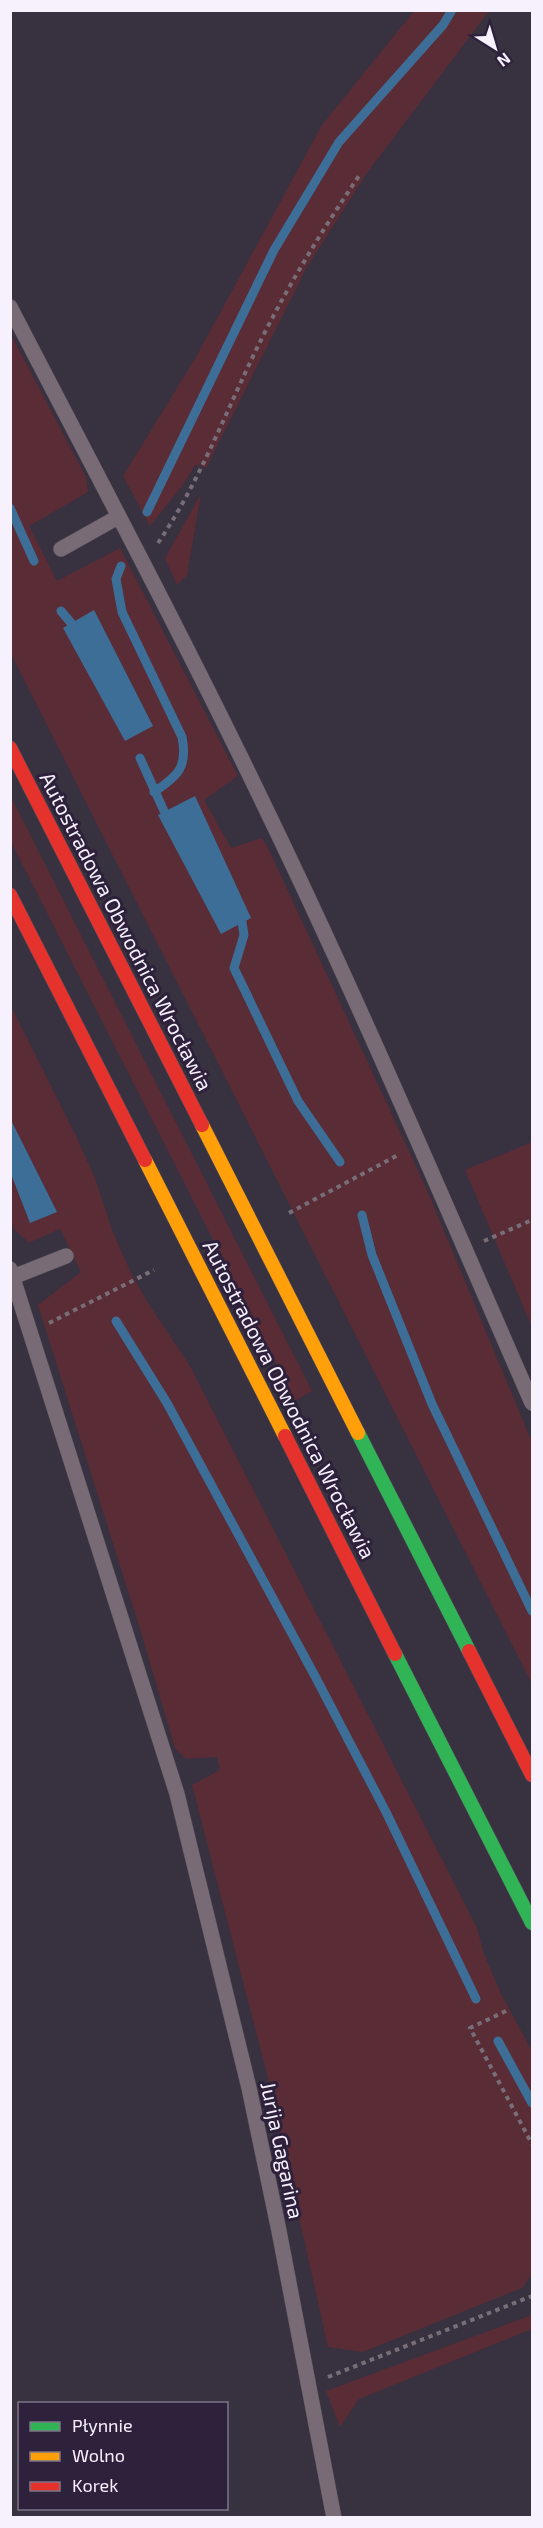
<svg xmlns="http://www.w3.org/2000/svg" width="543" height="2528" font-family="'Exo 2',sans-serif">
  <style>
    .green { fill: #5a2c36 }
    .water { fill: #3d6e97 }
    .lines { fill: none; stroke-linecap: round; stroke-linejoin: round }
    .stream { stroke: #3d6e97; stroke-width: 9 }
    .lane-casing { stroke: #534d59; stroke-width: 16 }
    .fast-casing { stroke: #534d59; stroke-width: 15 }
    .slow-casing { stroke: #534d59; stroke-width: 15 }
    .jam-casing { stroke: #534d59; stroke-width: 15 }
    .path { stroke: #786e78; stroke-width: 4; stroke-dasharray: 4.5 4.5; stroke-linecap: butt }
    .lane { stroke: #786b76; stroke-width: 15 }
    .fast { stroke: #30b455; stroke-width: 14 }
    .slow { stroke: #ff9f0a; stroke-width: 14 }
    .jam { stroke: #e5322d; stroke-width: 14 }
    .labels { text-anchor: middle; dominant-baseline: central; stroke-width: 6; stroke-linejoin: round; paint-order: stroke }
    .street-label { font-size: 21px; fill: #f7f1fe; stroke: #2e213b }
  </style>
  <rect width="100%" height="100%" fill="#38313f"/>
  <path class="green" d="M414,11H489L367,173L307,267L206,468L196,464L182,486L150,526L123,476L196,357L322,125Z
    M10,333L86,477L88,492L29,526L57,581L120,548L238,776L204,800L231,848L262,838L269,850L427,1190L532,1442V1684L11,654Z
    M201,494L187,575L177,585L165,558Z
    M10,795L312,1391L295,1401L11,842Z
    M11,1006L77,1138L95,1178L112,1230L130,1271L148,1303L190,1366L477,1928L484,1954L501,1994L532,2051V2274L522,2288L363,2352L328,2347L269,2082L192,1785L220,1770L217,1757L186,1759L175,1748L140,1629L38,1305L81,1272L60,1229L29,1243L14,1229L11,1221Z
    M532,1142V1327L465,1170Z
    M532,2315V2329L359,2399L340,2427L326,2391Z"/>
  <path class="water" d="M94,610L153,726L125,741L63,628Z
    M195,796L251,918L221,934L158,815Z
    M10,1118L57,1212L30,1223L11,1174Z"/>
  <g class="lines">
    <path class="stream" d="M10,508L34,561
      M147,512L274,250L339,142L443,25L452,10
      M121,566L116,579L122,612L182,737C188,767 178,776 154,792
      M61,611L71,623
      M140,758L164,811
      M242,922L244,935L234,968L298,1101L340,1162
      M362,1215L372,1255L432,1404L532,1611
      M116,1321L167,1403L316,1678L386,1812L476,1999
      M498,2041L532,2103"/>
    <g class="lane-casing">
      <path id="lane" d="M10,307C96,473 184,638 265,807C360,1003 445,1204 532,1403
        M61,549L118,517
        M10,1269L177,1794L249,2088L279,2231L334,2518
        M13,1277L66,1256"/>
    </g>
    <g class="fast-casing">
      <path id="fast" d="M358,1433L469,1651
        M395,1654L532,1923"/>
    </g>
    <g class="slow-casing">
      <path id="slow" d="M202,1125L358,1433
        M145,1160L285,1436"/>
    </g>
    <g class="jam-casing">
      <path id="jam" d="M10,748L202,1125
        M10,895L145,1160
        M285,1436L395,1654
        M469,1651L532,1775"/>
    </g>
    <path class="path" d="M158,543C201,480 227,408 261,340C290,282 323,229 359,176
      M289,1213L400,1154
      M484,1241L532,1220
      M49,1323L154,1270
      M506,2011L470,2028L532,2144
      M328,2377L532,2296"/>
    <use href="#lane" class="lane"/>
    <use href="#fast" class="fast"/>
    <use href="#slow" class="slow"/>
    <use href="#jam" class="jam"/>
  </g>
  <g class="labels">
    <g class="street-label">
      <text transform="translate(127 931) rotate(63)">Autostradowa Obwodnica Wrocławia</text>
      <text transform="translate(290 1399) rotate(63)">Autostradowa Obwodnica Wrocławia</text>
      <text transform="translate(283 2150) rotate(78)">Jurija Gagarina</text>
    </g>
  </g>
  <rect width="543" height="2528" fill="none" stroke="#f7f1fe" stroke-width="24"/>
  <rect x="18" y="2402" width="210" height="108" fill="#2e213b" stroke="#7e7489" stroke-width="1.5"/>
  <rect x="30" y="2422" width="30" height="9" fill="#30b455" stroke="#7e7489" stroke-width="1.5"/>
  <text x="72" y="2432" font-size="18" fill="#f7f1fe">Płynnie</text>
  <rect x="30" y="2452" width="30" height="9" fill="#ff9f0a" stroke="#7e7489" stroke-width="1.5"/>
  <text x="72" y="2462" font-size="18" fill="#f7f1fe">Wolno</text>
  <rect x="30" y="2482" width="30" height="9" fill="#e5322d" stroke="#7e7489" stroke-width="1.5"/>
  <text x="72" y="2492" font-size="18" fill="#f7f1fe">Korek</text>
  <g transform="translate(495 48) rotate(143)" stroke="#2e213b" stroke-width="4.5" paint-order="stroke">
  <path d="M0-4.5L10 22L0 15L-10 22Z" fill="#f7f1fe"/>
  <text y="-9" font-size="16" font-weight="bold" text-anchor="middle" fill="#f7f1fe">N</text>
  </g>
</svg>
